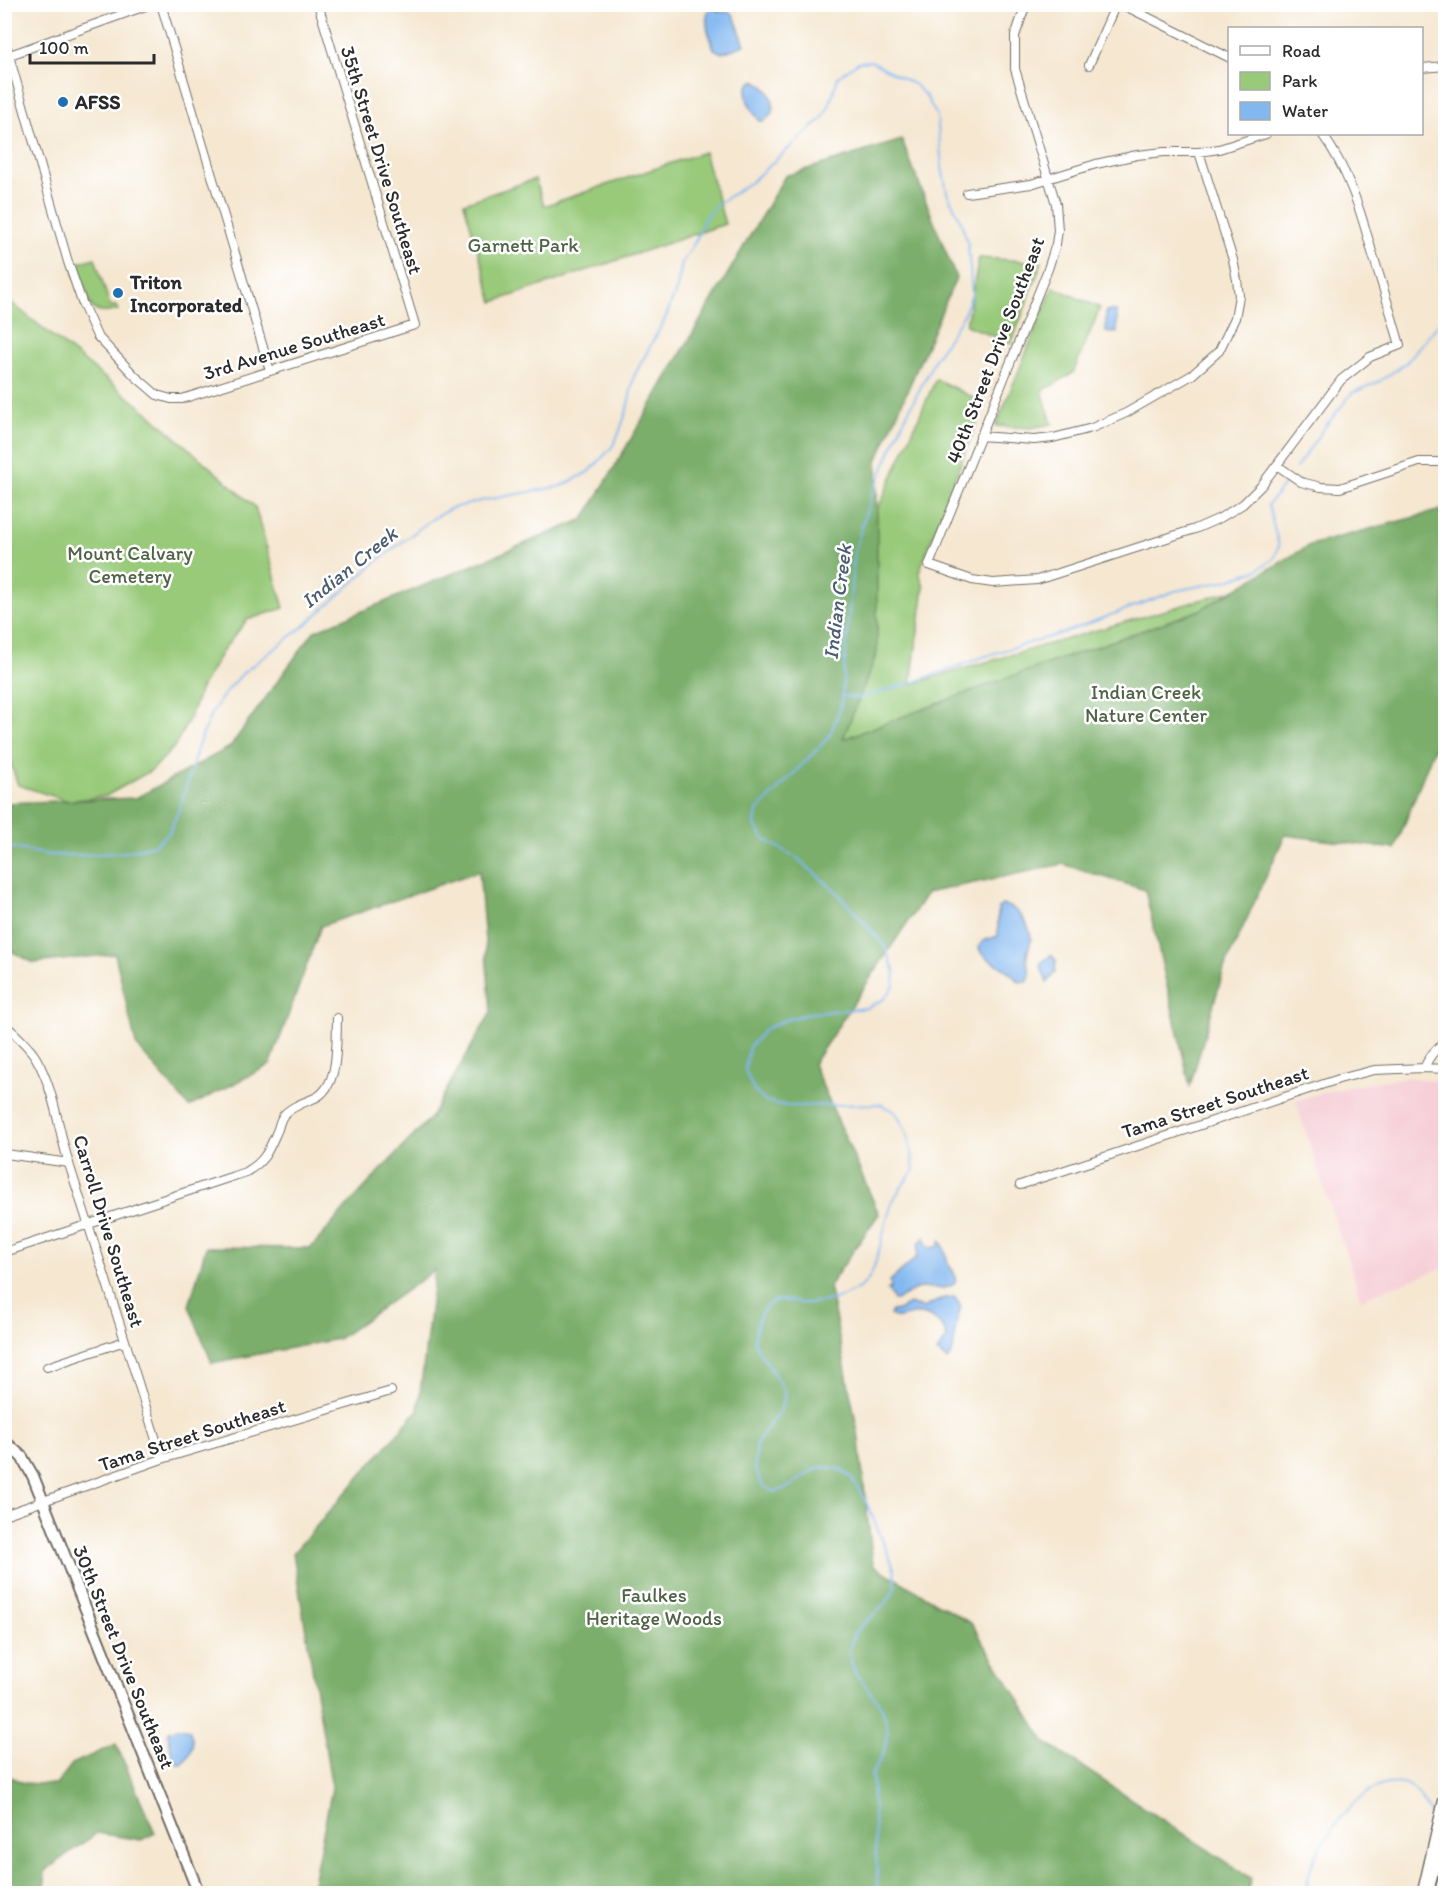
<svg xmlns="http://www.w3.org/2000/svg" width="1450" height="1898" font-family="Itim,sans-serif">
  <style>
    .built { fill: #f6cfd8 }
    .green { fill: #98ca7a; stroke: #627a52; stroke-width: 1.5 }
    .forest { fill: #7aae6a; stroke: #526c4a; stroke-width: 1.5 }
    .water { fill: #82b7f0; stroke: #56718e; stroke-width: 1.5 }
    .lines { fill: none; stroke-linecap: round; stroke-linejoin: round }
    .stream { stroke: #82b7f0; stroke-width: 2 }
    .street-casing { stroke: #726d65; stroke-width: 10 }
    .secondary-casing { stroke: #726d65; stroke-width: 14 }
    .highway-casing { stroke: #726d65; stroke-width: 18 }
    .street { stroke: #fff; stroke-width: 8 }
    .secondary { stroke: #fff; stroke-width: 10 }
    .highway { stroke: #fff; stroke-width: 15 }
    .poi-dot { fill: #1f6fb2; stroke: #fff; stroke-width: 2 }
    .labels { text-anchor: middle; dominant-baseline: central; stroke-width: 5; stroke-linejoin: round; paint-order: stroke }
    .poi-label { font-size: 20px; font-weight: bold; fill: #2b2b2b; stroke: #fff; text-anchor: start }
    .street-label { font-size: 20px; fill: #2b2b2b; stroke: #fff }
    .park-label { font-size: 20px; fill: #516347; stroke: #fff }
    .water-label { font-size: 21px; font-style: italic; fill: #495c70; stroke: #fff }
  </style>
  <rect width="100%" height="100%" fill="#fff"/>
  <filter id="ink" filterUnits="userSpaceOnUse"><feTurbulence type="fractalNoise" baseFrequency=".0167" numOctaves="2"/><feDisplacementMap in="SourceGraphic" scale="12" xChannelSelector="R" yChannelSelector="G"/><feConvolveMatrix kernelMatrix="1 2 1 2 8 2 1 2 1" color-interpolation-filters="sRGB"/></filter>
  <filter id="wash" filterUnits="userSpaceOnUse"><feTurbulence type="fractalNoise" baseFrequency=".008" numOctaves="4" result="noise"/><feDisplacementMap in="SourceGraphic" scale="24" xChannelSelector="R" yChannelSelector="G"/><feGaussianBlur stdDeviation="1.35" result="paint"/><feColorMatrix in="noise" values="0 0 0 0 0 0 0 0 0 0 0 0 0 0 0 0 0 1.4 0 .05"/><feComposite in="paint" operator="in"/></filter>
  <g filter="url(#wash)">
    <rect width="100%" height="100%" fill="#f5e7d0"/>
    <path class="built" d="M1405,1077L1445,1082V1267L1361,1299L1295,1100L1347,1087Z"/>
    <path class="green" d="M704,152L725,224L493,302L464,203L535,179L544,206Z
      M95,258L110,306H116L118,310C106,313 97,315 90,304L78,266L81,262Z
      M979,258L1042,262L1011,344L966,325Z
      M1053,287L1100,308L1073,373L1042,391L1052,424L1031,428L996,426Z
      M4,297L146,411L255,507L284,608L247,620L223,650L201,688L189,719L175,746L152,770L106,796L68,801L18,785L5,747Z
      M936,379L984,403L919,572L924,587L911,684L1445,529L791,876L860,549Z"/>
    <path class="forest" d="M902,140L956,278L877,461V653L843,739L993,683L1200,610L1310,545L1445,509V738L1436,743L1395,849L1285,835L1224,969L1190,1086L1145,890L1063,864L927,893L813,1064L879,1214L829,1286L858,1432L873,1565L972,1624L1046,1743L1251,1878L1247,1893H311L332,1788L293,1553L418,1410L435,1270L338,1339L212,1363L189,1306L206,1247L311,1248L351,1202L431,1117L491,1012L479,871L321,926L270,1065L189,1107L136,1045L115,954L34,963L5,948L4,803L136,798L230,747L314,631L584,519L785,176Z
      M116,1744L155,1833L141,1840L97,1833C80,1846 61,1857 45,1872V1893H5V1774L23,1783L56,1785L72,1764Z"/>
    <path class="water" d="M711,6L720,12H730L734,16L745,45L722,53L714,49C709,34 702,20 711,6Z
      M755,80C772,89 781,109 764,121H760C751,110 737,89 755,80Z
      M1106,311H1117V333L1106,332Z
      M1002,905C1017,905 1031,926 1031,940C1030,947 1026,952 1027,959C1028,969 1033,974 1027,982H1020L1005,969L987,958L980,951L979,946L983,941L998,936V908Z
      M1051,955L1056,960L1055,972L1047,983L1040,964Z
      M925,1237L926,1244L932,1248L939,1246L940,1241C947,1248 945,1255 948,1264C952,1269 957,1275 955,1283C941,1294 930,1284 916,1289C908,1292 903,1299 894,1300L887,1290L891,1288L890,1281L917,1257L919,1243Z
      M954,1297L961,1306C960,1311 958,1316 957,1321C953,1333 957,1351 947,1360L937,1352L947,1338C945,1324 928,1312 913,1314C904,1316 899,1322 890,1315L892,1311L899,1310L909,1304L923,1308L944,1298Z
      M181,1728L189,1730C196,1745 192,1753 182,1764H177L172,1755L168,1734L169,1731Z"/>
    <g class="lines">
      <path class="stream" d="M1446,229C1439,248 1441,275 1446,294
        M1296,468L1324,428L1352,393L1380,381L1406,363L1439,323L1446,311
        M842,696L860,698L917,681L992,654L1063,633L1175,591L1225,581L1257,570L1274,559L1279,546L1268,505L1286,482
        M4,846L49,855H82L125,852L154,845L169,833L180,807L199,743L211,714L225,693L244,672L303,627L376,562L432,519L452,508L485,500L562,486L590,471L612,447L619,433L627,410L634,376L665,319L677,288L682,263L696,240L706,216L716,205L751,182L822,119L829,106L838,77L858,62L871,61L915,85L926,96L937,116L942,167L947,193L960,219L968,244L972,294L963,316L936,357L902,424L869,503L854,553L841,706L829,737L757,811L755,825L764,839L797,858L837,892L884,945L895,972L894,986L884,999L867,1008L812,1013L785,1020L765,1029L749,1047L745,1070L754,1091L765,1101L787,1106L880,1104L895,1112L905,1128L911,1150L914,1170C907,1180 898,1190 893,1201C884,1220 878,1271 865,1283C849,1298 820,1304 800,1303C788,1301 779,1297 769,1304C758,1312 756,1330 754,1342C764,1360 776,1375 785,1393L781,1409L756,1445L755,1467L762,1485L774,1492L787,1488L811,1472L821,1467L839,1469L851,1477L864,1497L894,1568L896,1587L888,1601L854,1633L848,1653L855,1673L882,1707L888,1730L884,1752L872,1774L878,1894
        M1306,1894C1307,1884 1309,1871 1313,1862C1326,1833 1365,1776 1402,1784C1425,1790 1421,1808 1436,1819"/>
    </g>
  </g>
  <g filter="url(#ink)">
    <g class="lines">
      <g class="street-casing">
        <path id="street" d="M161,4L270,371
          M1026,4L1015,36V69L1056,204L1058,230L1056,244L1048,269L929,565L972,580L993,583L1037,580L1195,529L1220,518L1243,504L1261,486L1341,380L1370,357L1400,345C1391,314 1382,283 1372,252C1360,209 1348,169 1322,134
          M1121,4L1230,58
          M4,38L68,262L83,305L97,336L135,376L157,395L171,399H182L415,325L318,4
          M10,55L151,4
          M1089,65L1116,4
          M1422,68L1446,66
          M967,193L1031,184L1096,164L1137,155L1164,152H1199L1219,149L1266,134
          M980,436L1034,440L1053,438L1092,428L1126,413L1192,375L1219,351L1235,318L1239,296L1237,280L1233,260L1199,152
          M1278,466L1301,482L1321,487L1340,488L1419,462H1441
          M4,1024C15,1034 28,1045 36,1058C55,1091 58,1130 70,1167C101,1264 132,1362 162,1459
          M1424,1068L1446,1069
          M4,1149L6,1154L69,1163
          M1020,1185L1339,1079L1374,1070L1424,1068C1429,1058 1434,1048 1446,1044
          M11,1250L246,1172C266,1161 269,1149 278,1129C279,1125 281,1119 283,1116C290,1107 305,1102 315,1098C340,1086 336,1042 337,1018
          M47,1367L125,1341
          M4,1515L162,1459L391,1391"/>
      </g>
      <g class="secondary-casing">
        <path id="secondary" d="M4,1441L22,1457L33,1476L199,1894"/>
      </g>
      <g class="highway-casing">
        <path id="highway" d="M1425,1894L1446,1803
          M1442,1894L1446,1880"/>
      </g>
      <use href="#street" class="street"/>
      <use href="#secondary" class="secondary"/>
      <use href="#highway" class="highway"/>
    </g>
  </g>
  <g class="poi-dot">
    <circle cx="63" cy="102" r="6"/>
    <circle cx="118" cy="293" r="6"/>
  </g>
  <g class="labels">
    <g class="poi-label">
      <text x="75" y="102">AFSS</text>
      <text x="130" y="282">Triton<tspan x="130" dy="23">Incorporated</tspan></text>
    </g>
    <g class="street-label">
      <text transform="translate(382 160) rotate(73)">35th Street Drive Southeast</text>
      <text transform="translate(294 346) rotate(-17)">3rd Avenue Southeast</text>
      <text transform="translate(995 350) rotate(-69)">40th Street Drive Southeast</text>
      <text transform="translate(1215 1102) rotate(-18)">Tama Street Southeast</text>
      <text transform="translate(109 1231) rotate(73)">Carroll Drive Southeast</text>
      <text transform="translate(192 1435) rotate(-18)">Tama Street Southeast</text>
      <text transform="translate(124 1657) rotate(68)">30th Street Drive Southeast</text>
    </g>
    <g class="park-label">
      <text x="523" y="245">Garnett Park</text>
      <text x="130" y="553">Mount Calvary<tspan x="130" dy="23">Cemetery</tspan></text>
      <text x="1146" y="692">Indian Creek<tspan x="1146" dy="23">Nature Center</tspan></text>
      <text x="654" y="1595">Faulkes<tspan x="654" dy="23">Heritage Woods</tspan></text>
    </g>
    <g class="water-label">
      <text transform="translate(349 567) rotate(-39)">Indian Creek</text>
      <text transform="translate(837 602) rotate(-83)">Indian Creek</text>
    </g>
  </g>
  <rect width="1450" height="1898" fill="none" stroke="#fff" stroke-width="24"/>
  <rect x="1228" y="27" width="195" height="108" fill="#ffffff" stroke="#aaaaaa" stroke-width="1.5"/>
  <rect x="1240" y="46" width="30" height="9" fill="#ffffff" stroke="#aaaaaa" stroke-width="1.5"/>
  <text x="1282" y="57" font-size="18" fill="#2b2b2b">Road</text>
  <rect x="1240" y="72" width="30" height="18" fill="#98ca7a" stroke="#aaaaaa" stroke-width="1.5"/>
  <text x="1282" y="87" font-size="18" fill="#2b2b2b">Park</text>
  <rect x="1240" y="102" width="30" height="18" fill="#82b7f0" stroke="#aaaaaa" stroke-width="1.5"/>
  <text x="1282" y="117" font-size="18" fill="#2b2b2b">Water</text>
  <path d="M30 54v9h124v-9" fill="none" stroke="#2b2b2b" stroke-width="3"/>
  <text x="39" y="54" font-size="18" fill="#2b2b2b" stroke="#ffffff" stroke-width="4.5" paint-order="stroke">100 m</text>
</svg>
